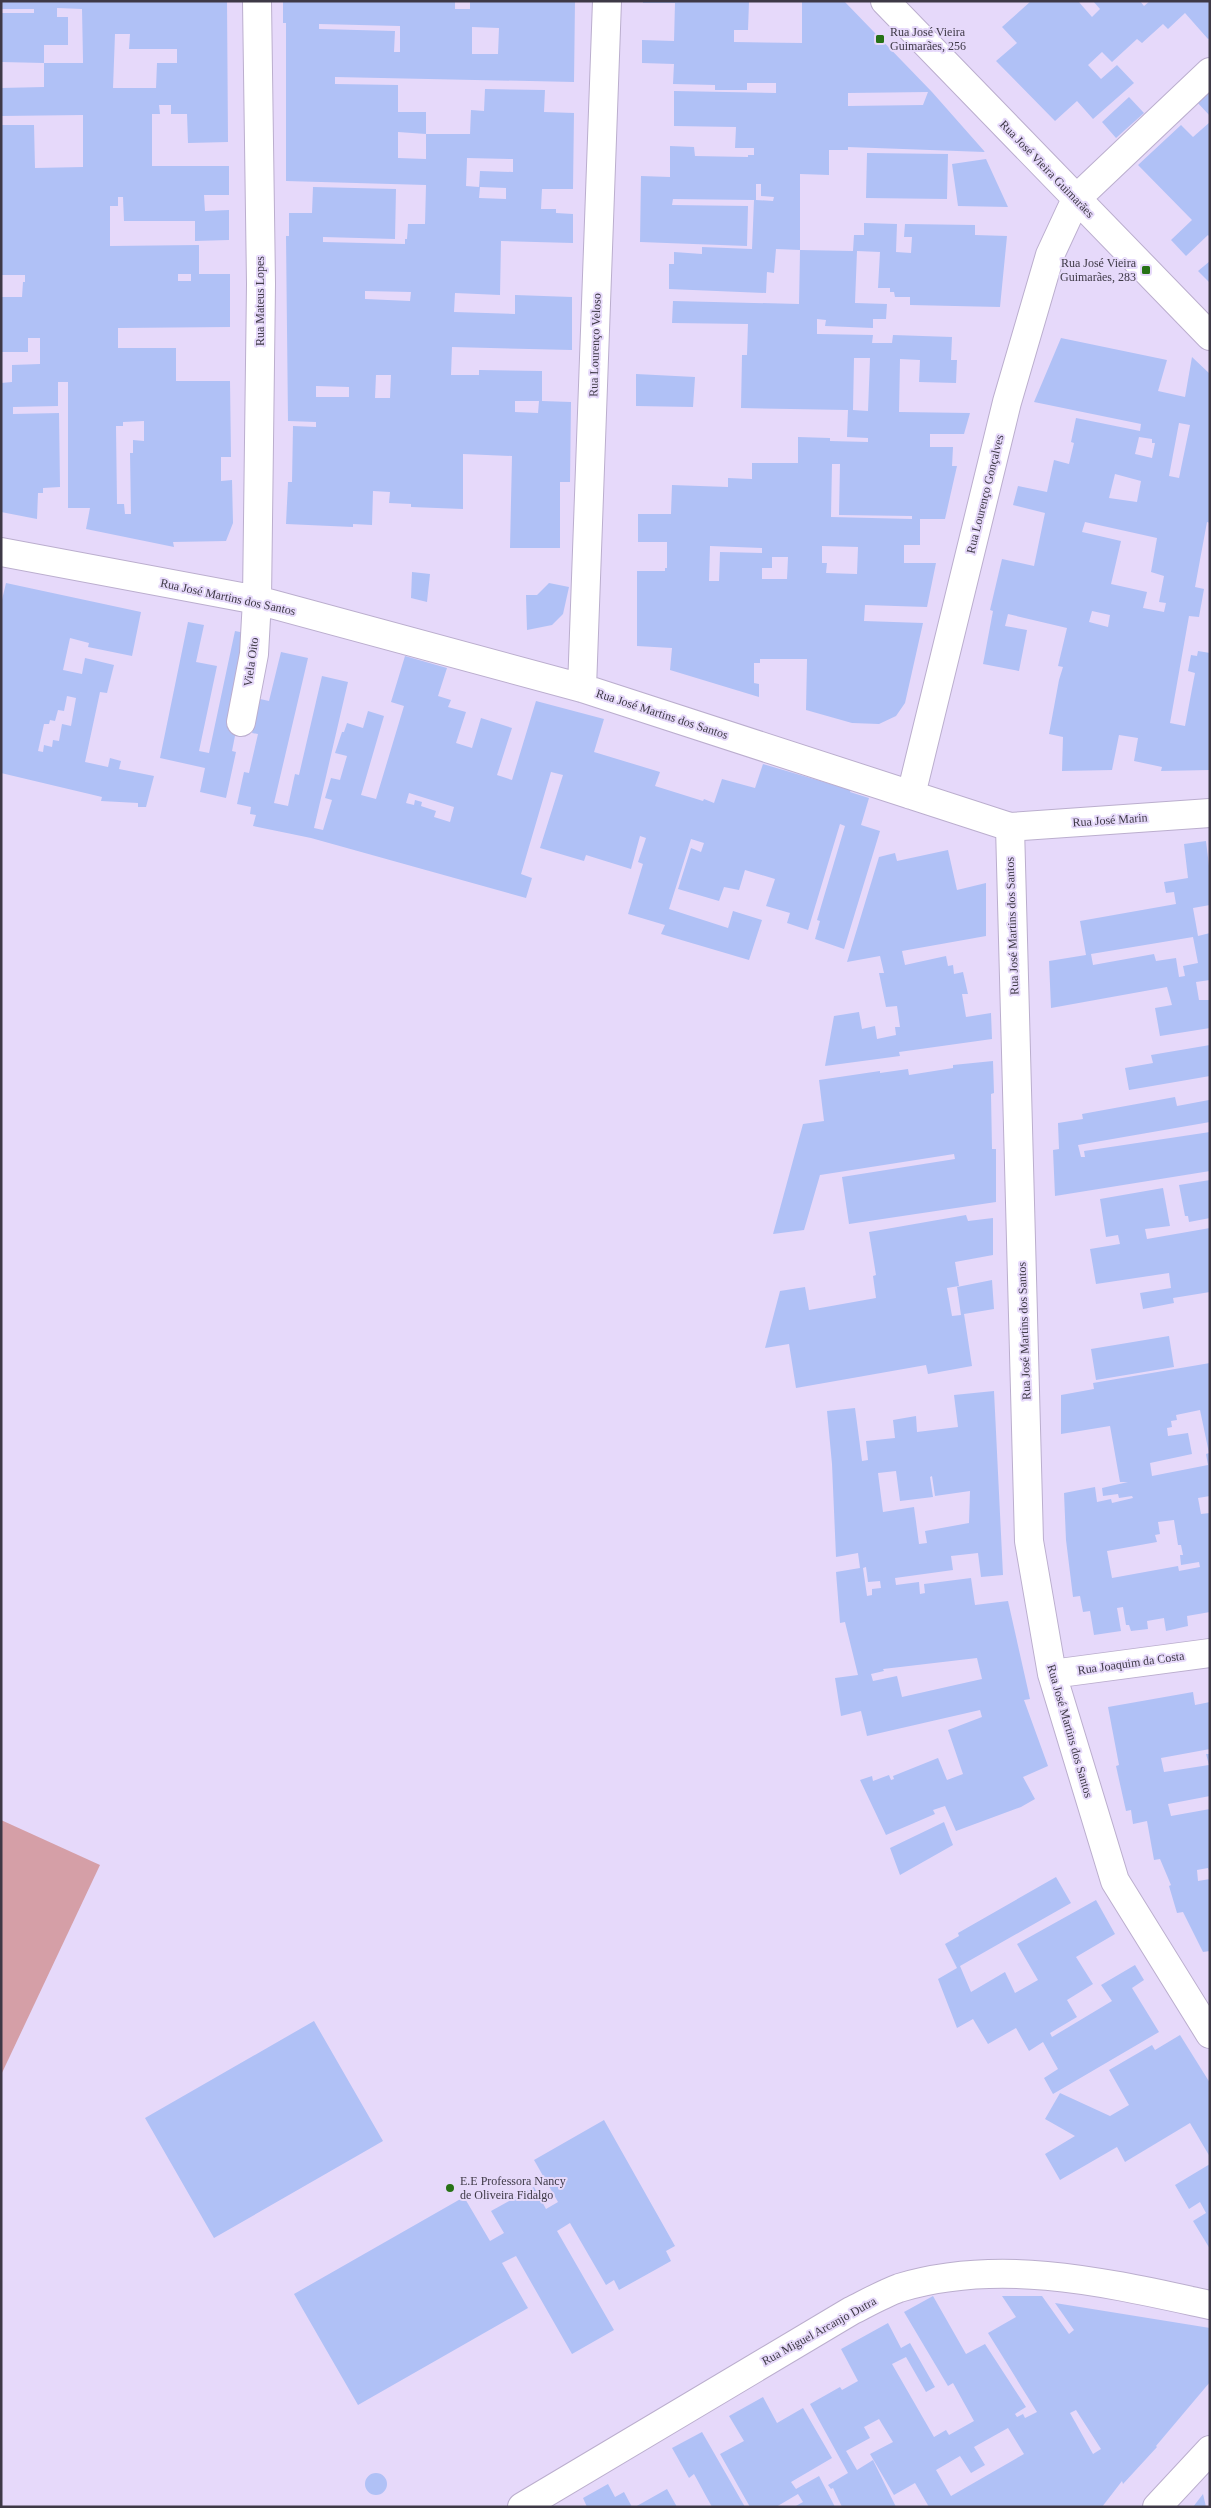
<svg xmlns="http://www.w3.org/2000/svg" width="1211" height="2508" font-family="'Times New Roman',serif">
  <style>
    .grass { fill: #d59fa7 }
    .building { fill: #b0c1f6; fill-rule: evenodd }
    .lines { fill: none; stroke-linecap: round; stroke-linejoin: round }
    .minor-casing { stroke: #bbaece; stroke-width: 30 }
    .minor { stroke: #fff; stroke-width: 28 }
    .poi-dot { fill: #277216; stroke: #e6d9fa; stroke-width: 2 }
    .labels { text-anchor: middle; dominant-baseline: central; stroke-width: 4; stroke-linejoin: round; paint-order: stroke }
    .poi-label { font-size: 12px; fill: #3e3946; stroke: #e6d9fa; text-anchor: start }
    .street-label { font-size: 12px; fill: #3e3946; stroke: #e6d9fa }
  </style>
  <rect width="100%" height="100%" fill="#e6d9fa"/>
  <path class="grass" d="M1,1820L100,1865L1,2075Z"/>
  <path class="building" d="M1,1H227L228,142L188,143L187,114H171V105H159L160,114H152V166H229V195H204L205,211L229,210V240L195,241V221H124L123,197H118V206H110V246L199,245V274H230V327L118,328V348H176V381H230L231,457H221V481L232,480L233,523L226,541L173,542L174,547L86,529L90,508H68V382H58V406L13,407V414L59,413L60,487L43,488V493H38L37,519L1,512V383L12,382V365L40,364V338H28V352H1V297H22L23,282H25V275H1V125H34L35,168L83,167V115L1,116V88L44,87V63H83V60L82,9L57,8V17H68V45H44V63L1,62V13H34V9H1ZM115,34H130L129,49H177V63H157L156,88H113ZM178,274H191V281H178ZM144,421V441L133,440V453H130L131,514H125L124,504H117L116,426H123V422Z
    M283,1H455V9H470V1H575L574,82L335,77V84L398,85V112H426V134H470L471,110L484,111L485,89L545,90L544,112L574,113L573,189H542L541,209H556V213L573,214V243L501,241L500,295L455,293L454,312L515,314V295L572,297V350L452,347L451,375H479V370L542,371V401L571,402L570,482H560V548H510L512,456L463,454V509L411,507V504L389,503L390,492L373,491L372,525L353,524V527L286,524L288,482H292L293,426L316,427V422L288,421L286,236H289V213H312L313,187L396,189L395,239L323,237V242L405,244V239H407L408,224H425L426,185L286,181V23H283ZM319,24L400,26V52H394L395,31L319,29ZM472,27L499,28L498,54H472ZM398,132L426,134V159L398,158ZM467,158L513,159V172L480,171L479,187L466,186ZM480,187L506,188V199L479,198ZM365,291L411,292L410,301L365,299ZM376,375H391L390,398H375ZM316,386L349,387V397H316ZM515,401H539L538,413L515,412Z
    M643,1L749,2L748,30H734V42L802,43V1H844L932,92L985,152L848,147V150H829V175L800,174V250L853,251L854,235H864V223L897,224L896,252L911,253L912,237H904L905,224L975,225V235L1007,236L1000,307L910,305V297H895L894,292H890V288H878L880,252L857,251L855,303L887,304L886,319H873V328L825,326L826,320L817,319V334L873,335L872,343H892L893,335L952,337L951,360H957L956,383L919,382L920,360L900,359L899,412L970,413L964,434H930V447H953L952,466H957L945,519H920V545H904V563H936L927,607L865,605L864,621L923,623L905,703L896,716L879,724L852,723L806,710L807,659H760V663H754V683L759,684V697L670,670L672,648L637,646V571H665V568H667V542H638V514H671L672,485L728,487V478L752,479V463H798V437L830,438V441L868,442V438L847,437L848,410L741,408L742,355H747L748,324L672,323L673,301L799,304L800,250L776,249L774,273L767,272L766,293L669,289V264H674V252L702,254V247L752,249L754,200L673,199L672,205L748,206L747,246L640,242L641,176L670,177V146L694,147L695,156L748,157V155H754V148H735L736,127L674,126V91L776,93V83H747V90H715V85L673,84L674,64L642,63V40L674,41L675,3H643ZM928,92L923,105L848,106V93ZM756,184H761V196L774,197L773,201L756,200ZM854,358H870L868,411L853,410ZM832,464H840L839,515L912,516V519L831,517ZM710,546L762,548V553L720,552L719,581H709ZM822,546L858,547L857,574L826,573L827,563H822ZM772,557H788L787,579H762V568H772Z
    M1031,1H1078L1092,17L1100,9L1093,1H1140L1144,6L1150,1H1210V38L1208,39L1185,13L1168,29L1163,24L1142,43L1137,39L1112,62L1102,52L1088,65L1101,79L1117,65L1134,83L1093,119L1077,101L1055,121L996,61L1017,43L1002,27Z
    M1210,89V116L1196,101Z
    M1129,97L1144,113L1116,138L1102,122Z
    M1210,122V237L1208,235L1186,256L1171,240L1192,220L1138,165L1181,125L1193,137Z
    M867,153L948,154L947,199L866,198Z
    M986,159L1008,207L958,206L952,164Z
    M1210,261V283L1198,271Z
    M1061,338L1167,360L1158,391L1185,397L1192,357L1210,374V523L1207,522L1195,587L1204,589L1199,617L1189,616L1170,723L1185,726L1195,673L1188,671L1191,655L1197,656L1198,651L1210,653L1209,770L1161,771L1162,767L1134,761L1138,738L1119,735L1112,770L1062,771L1063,737L1049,734L1059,680L1063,667L1058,666L1067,628L1008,614L1005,626L1027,630L1019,671L983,664L993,611L990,610L1002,559L1034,566L1045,513L1013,505L1018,486L1047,492L1054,460L1069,464L1074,443L1071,442L1076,418L1140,431L1141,424L1034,402ZM1179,423L1190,425L1179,478L1169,476ZM1139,437L1152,439V443H1155L1152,458L1135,454ZM1115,474L1141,481L1137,502L1109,498ZM1085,522L1157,538L1151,572L1164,576L1159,602L1166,603L1164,612L1143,608L1147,592L1111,584L1121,541L1082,532ZM1092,611L1110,615L1108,627L1089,622Z
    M636,374L695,377L693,407L636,406Z
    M412,572L430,574L427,602L411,598Z
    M6,583L141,612L132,656L88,647L89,643L70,638L63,670L82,674L85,658L114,665L107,693L100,692L85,762L108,767L110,758L121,761L119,769L154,776L146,807H138V803L101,801L102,797L1,773V604ZM67,696L76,698L71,726L62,724L59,741L53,740L52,747L44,745L43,752L38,751L44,724H49L50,720L55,721L58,710L64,711Z
    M549,583L569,587L563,614L552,625L527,630L526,595H537Z
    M188,622L204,625L196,662L217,666L199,751L209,753L235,631L255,635L232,751L236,752L226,798L200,792L205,768L160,758Z
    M281,652L308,658L274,803L288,806L295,774L299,775L322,676L348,682L314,828L323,830L332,800L325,798L331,778L340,780L347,756L335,753L342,732H344L347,723L363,728L368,711L384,716L361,795L376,799L404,706L391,702L405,656L447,668L438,696L451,700L448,707L466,712L456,743L472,748L481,718L512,728L497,775L512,780L536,701L604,719L594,752L660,772L655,786L703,801L704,799L714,803L722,779L755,788L763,764L851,790L850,792L869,798L861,825L880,831L844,949L815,939L820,921L817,920L845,826L840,824L808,930L787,923L790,913L766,906L775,879L745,870L739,890L724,887L719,901L678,889L691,848L701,852L704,843L691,839L669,909L728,928L733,911L762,920L749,960L661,934L665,925L628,914L643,864L638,862L646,838L640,836L631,869L586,855L584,861L540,848L563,775L551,772L521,874L532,878L526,898L311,838L253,826L256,815L250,814L251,807L237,804L244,772L249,773L258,734L252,733L260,699L269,701ZM409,793L454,807L450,822L434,817L436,811L421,806L422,802L415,800L414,805L406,803Z
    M1206,841L1210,874V905L1193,908L1198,936L1210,933V980L1196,982L1199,1000H1210V1028L1160,1036L1155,1008L1172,1005L1167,987L1051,1008L1049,961L1086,955L1080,921L1176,904L1174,892L1166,893L1164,882L1188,878L1184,844ZM1193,937L1198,963L1183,966L1185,976L1179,977L1176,958L1156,961L1154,954L1093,965L1091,954Z
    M948,850L957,890L986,883V936L902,951L905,965L946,956L948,966L953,965L954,974L963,972L968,994H962L966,1017L991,1013L992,1039L899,1052L900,1056L825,1066L834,1016L859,1012L862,1029L875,1026L877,1039L896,1035L895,1027H900L897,1006L886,1007L879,973H884L880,956L847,962L879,857L895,853L897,861Z
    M1210,1045V1076L1129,1090L1125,1068L1153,1063L1151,1055Z
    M993,1061L994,1093L991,1094L992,1149H996V1202L849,1224L842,1177L955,1159L954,1154L820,1175L804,1230L773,1234L803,1124L824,1121L819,1080L880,1071V1073L908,1069L909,1075L953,1068V1065Z
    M1175,1097L1177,1106L1209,1100L1210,1122L1078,1145L1081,1157H1085L1084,1151L1210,1132V1171L1055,1196L1053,1150L1059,1149L1058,1123L1083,1119L1082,1114Z
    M1210,1180V1218L1189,1222L1188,1216H1185L1179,1185Z
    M1163,1188L1170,1226L1145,1229L1147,1239L1210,1228V1292L1173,1298L1174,1303L1143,1309L1140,1293L1171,1288L1169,1273L1096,1284L1090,1249L1120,1244L1118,1235L1106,1237L1100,1199Z
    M966,1215L968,1221L993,1218V1255L955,1262L959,1286L947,1288L952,1316L961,1315L957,1287L992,1280L994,1309L964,1314L972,1366L928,1374L926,1365L796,1388L789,1344L765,1348L780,1291L805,1287L809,1310L876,1298L873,1276L876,1275L869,1232Z
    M1169,1336L1174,1367L1096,1380L1091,1349Z
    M1210,1363V1496L1198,1498L1201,1514L1210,1513V1612L1187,1616L1188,1626L1166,1631L1164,1618L1147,1621L1148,1629L1131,1631L1129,1625H1126L1123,1607L1117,1608L1121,1631L1094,1635L1090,1611L1083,1612L1080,1596L1073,1597L1066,1540L1064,1493L1095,1487L1097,1502L1111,1499L1112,1503L1133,1498L1132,1496L1119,1498L1118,1494L1103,1496L1102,1488L1128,1482H1120L1110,1426L1061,1434V1395L1094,1389L1093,1383ZM1200,1410L1209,1453L1206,1454L1208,1465L1152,1476L1150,1463L1192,1454L1188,1433L1168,1436L1167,1428L1172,1427L1171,1421L1177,1420L1176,1415ZM1174,1520L1178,1545H1181L1183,1555H1180L1181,1565L1199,1562L1200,1567L1179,1571L1178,1566L1112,1578L1107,1551L1157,1542L1155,1535L1160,1534L1158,1522Z
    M994,1391L1003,1575L981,1577L978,1553L951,1556L953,1570L895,1578L896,1585L919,1582L920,1594L925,1593L924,1584L971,1578L975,1605L1008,1601L1030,1699L1024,1700L1048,1766L1023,1777L1035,1799L1021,1807L956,1831L945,1806L933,1810L935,1814L886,1835L860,1780L872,1776L873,1781L889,1775L891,1780L894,1779L893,1776L938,1758L947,1780L963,1774L948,1730L982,1717L980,1710L867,1736L861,1711L841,1716L835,1678L858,1675L845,1622L840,1623L836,1572L860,1568L858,1553L836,1557L832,1464L827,1411L855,1408L862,1461L868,1460L866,1441L895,1438L893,1420L916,1416L917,1432L958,1427L954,1395ZM896,1471L900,1501L933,1497L930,1477L932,1476L935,1496L970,1491L969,1523L925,1531L927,1543L919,1544L914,1507L883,1512L878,1473ZM866,1567L868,1582L880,1581L881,1588L872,1589V1595L867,1596L863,1568ZM977,1658L982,1679L902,1697L897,1676L873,1681L871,1674L884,1671L883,1669Z
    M1193,1692L1195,1705L1210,1702V1749L1161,1758L1164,1772L1209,1765L1206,1754H1210V1796L1168,1804L1171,1816L1210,1809V1873L1208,1868L1197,1870L1198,1881L1210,1879V1951L1203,1952L1183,1912L1177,1913L1169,1886L1171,1885L1160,1859L1154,1860L1147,1821L1133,1824L1131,1810L1126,1811L1116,1766L1119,1765L1108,1707Z
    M944,1822L953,1845L900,1875L890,1848Z
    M1056,1877L1071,1903L960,1966L971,1992L1005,1972L1015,1993L1038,1980L1017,1944L1096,1900L1115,1934L1076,1957L1093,1984L1067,2000L1077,2017L1050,2033L1052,2037L1112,2001L1101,1985L1135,1965L1144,1980L1132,1988L1159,2032L1053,2094L1044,2078L1058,2069L1043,2042L1029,2051L1016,2028L988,2044L973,2019L957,2028L938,1979L957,1968L945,1944L959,1936L958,1933Z
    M314,2021L383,2141L214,2238L145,2118Z
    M1180,2035L1210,2083V2157L1190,2123L1125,2162L1117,2147L1060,2180L1045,2154L1075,2136L1045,2119L1060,2093L1110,2116L1129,2105L1109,2070L1152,2045L1155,2050Z
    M604,2120L675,2246L666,2251L671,2261L619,2290L614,2280L606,2285L570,2223L557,2231L614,2330L572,2354L516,2256L502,2263L528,2308L358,2405L294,2294L464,2197L490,2241L504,2233L491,2211L534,2187L546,2209L558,2202L534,2160Z
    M1210,2164V2249L1193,2221L1206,2213L1200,2202L1189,2209L1175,2185Z
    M933,2296L966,2354L985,2344L1026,2407L1015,2414L1017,2417L1023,2414L1025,2418L1037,2412L988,2333L1016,2317L1002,2296H1042L1069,2334L1074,2330L1055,2303L1210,2328V2382L1156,2446L1157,2447L1123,2484L1122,2481L1102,2507H929L915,2483L894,2495L870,2454L893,2442L879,2419L864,2427L870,2438L846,2451L857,2470L873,2460L896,2507H842L833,2488L831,2489L828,2485L848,2473L810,2404L840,2387L842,2390L858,2381L841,2349L888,2323L901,2348L910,2343L935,2387L926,2392L906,2357L892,2364L934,2437L946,2430L949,2435L974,2421L953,2383L948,2386L904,2312ZM1076,2410L1101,2449L1093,2454L1070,2413ZM1008,2428L1024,2454L951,2496L936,2470L960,2456L971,2473L985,2465L974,2447Z
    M763,2397L777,2423L803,2408L832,2458L791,2482L796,2489L819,2476L835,2507H794L803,2502L798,2494L776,2507H750L720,2454L744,2441L729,2416Z
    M702,2432L745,2507H712L694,2474L689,2478L672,2448Z
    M365 2484a11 11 0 1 1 22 0a11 11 0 1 1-22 0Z
    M608,2484L615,2497L624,2492L632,2507H587L583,2498Z
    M667,2489L677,2507H635Z
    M1203,2494L1206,2507H1193Z"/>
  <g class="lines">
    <g class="minor-casing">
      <path id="minor" d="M885,1L1210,336
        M1,552L257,600L582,688L1010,827L1210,813
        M582,688L607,1
        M241,722L254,654L257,600L261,284L257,1
        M911,795L1007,402L1050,255L1076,199L1210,72
        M1010,827L1029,1541L1052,1674L1115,1881L1210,2034
        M1052,1674L1210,1653
        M522,2507L851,2311C867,2303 883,2294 899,2288C1002,2257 1108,2283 1210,2305
        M1157,2507L1210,2450"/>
    </g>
    <use href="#minor" class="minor"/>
  </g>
  <g class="poi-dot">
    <rect x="875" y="34" width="10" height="10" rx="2.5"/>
    <rect x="1141" y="265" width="10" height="10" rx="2.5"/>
    <circle cx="450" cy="2188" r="5"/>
  </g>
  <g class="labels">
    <g class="poi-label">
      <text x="890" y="32">Rua José Vieira<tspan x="890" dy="14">Guimarães, 256</tspan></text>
      <text x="1136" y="263" text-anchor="end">Rua José Vieira<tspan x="1136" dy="14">Guimarães, 283</tspan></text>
      <text x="460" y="2181">E.E Professora Nancy<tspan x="460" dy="14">de Oliveira Fidalgo</tspan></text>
    </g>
    <g class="street-label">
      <text transform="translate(1047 169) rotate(46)">Rua José Vieira Guimarães</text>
      <text transform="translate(260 301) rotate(-90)">Rua Mateus Lopes</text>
      <text transform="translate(595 345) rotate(-88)">Rua Lourenço Veloso</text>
      <text transform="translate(985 494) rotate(-76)">Rua Lourenço Gonçalves</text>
      <text transform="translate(228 597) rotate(12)">Rua José Martins dos Santos</text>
      <text transform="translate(251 662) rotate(-82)">Viela Oito</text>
      <text transform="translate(662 714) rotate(18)">Rua José Martins dos Santos</text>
      <text transform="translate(1110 820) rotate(-4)">Rua José Marin</text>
      <text transform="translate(1012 926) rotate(-92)">Rua José Martins dos Santos</text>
      <text transform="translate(1024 1331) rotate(-92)">Rua José Martins dos Santos</text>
      <text transform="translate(1131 1663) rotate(-8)">Rua Joaquim da Costa</text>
      <text transform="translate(1070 1731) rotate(74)">Rua José Martins dos Santos</text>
      <text transform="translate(819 2331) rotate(-29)">Rua Miguel Arcanjo Dutra</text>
    </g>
  </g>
  <rect width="1211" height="2508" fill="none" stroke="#3e3946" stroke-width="5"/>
</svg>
